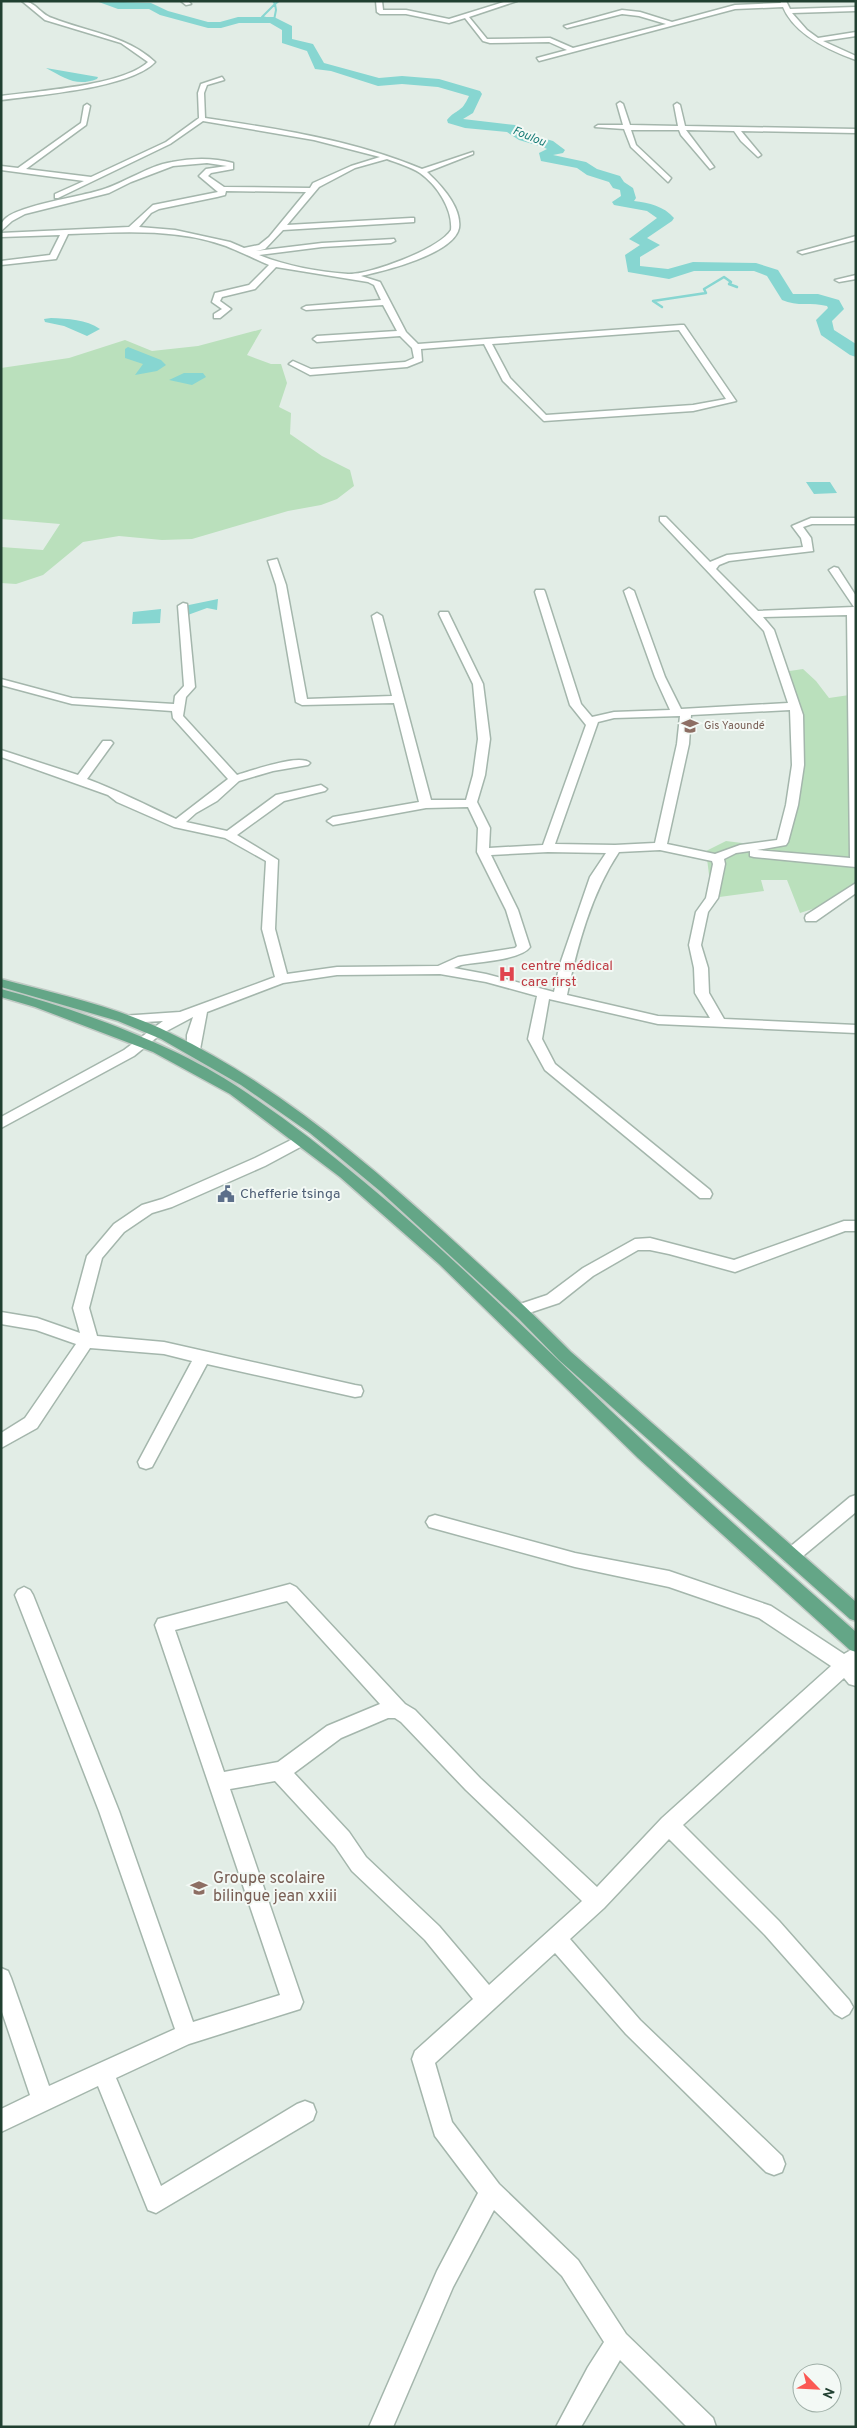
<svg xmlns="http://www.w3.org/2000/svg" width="857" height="2428" font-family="Overpass,sans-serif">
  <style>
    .green { fill: #bae0bc }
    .water { fill: #87d6d1 }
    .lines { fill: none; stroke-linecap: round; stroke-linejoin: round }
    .stream-far1 { stroke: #87d6d1; stroke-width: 2 }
    .stream { stroke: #87d6d1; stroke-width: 2.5 }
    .river { fill: #87d6d1; fill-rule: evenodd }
    .minor-casing { stroke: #a4b6ac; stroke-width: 3 }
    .major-casing { stroke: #c1cac5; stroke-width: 3 }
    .minor { fill: #fff; fill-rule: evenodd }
    .major { fill: #64a687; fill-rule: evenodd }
    .labels { text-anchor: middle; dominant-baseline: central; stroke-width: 4; stroke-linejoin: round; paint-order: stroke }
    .far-education-label { font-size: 11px; fill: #785e54; stroke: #f3f9f5; text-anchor: start }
    .far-water-label { font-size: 12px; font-style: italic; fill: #167a76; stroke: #f3f9f5 }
    .health-label { font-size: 14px; fill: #be3a42; stroke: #f3f9f5; text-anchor: start }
    .service-label { font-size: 14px; fill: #4e5e75; stroke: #f3f9f5; text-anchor: start }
    .near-education-label { font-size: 16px; fill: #785e54; stroke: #f3f9f5; text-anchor: start }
  </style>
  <rect width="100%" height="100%" fill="#e2ede6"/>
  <path class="green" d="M262,329L247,355L271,364H281L287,383L279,407L291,413L290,434L322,456L350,470L354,486L337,499L321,505L288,511L192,539L162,540L119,536L83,542L43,575L16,584L1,583V547L43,550L60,524L1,519V368L69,358L125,340L152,351L198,346Z
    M803,669L816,681L829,698L856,694V895L800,913L787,880H761L764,891L712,898L706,851L726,841L766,846L782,842L799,739L783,672Z"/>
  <path class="water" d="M46,68L98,77L97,79C76,87 65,78 46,68Z
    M51,318C68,319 86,319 100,329L87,336L64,326L45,322L44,319Z
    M128,347L161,360L166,365L157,371L135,375L143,364L125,358V349Z
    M184,373H203L206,377L192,385L169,380Z
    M806,482H830L837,493L814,494Z
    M218,599L217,610L207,608L185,616L184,606Z
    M161,609L160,623L132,624L133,612Z"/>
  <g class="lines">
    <path class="stream-far1" d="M273,1L275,4
      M275,4L276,10L274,20L262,17Z
      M275,4L279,1"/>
    <path class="stream" d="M662,307L653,301L706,293L704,289L724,277L731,282L729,284L737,287"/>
    <path class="river" d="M96,1L151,3L168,11L208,22H220L238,17H274L292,26V39L313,44L324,63L379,78L402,76L439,79L480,91L482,94L473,113L463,119L515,125L529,134L553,141L565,150L563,153L553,155L586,162L597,169L620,176L624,182L633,188L636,198L634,201C649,203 664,206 674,218L672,221L647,238L660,245L640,257V266L668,269L693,262L756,263L778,270L793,294H818L839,300L844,309L832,321L834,330L856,344V357L850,355L821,335L816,320L828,308L827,306C812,302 797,307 782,300L767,276L754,271H694L669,279L628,272L625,255L640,245L629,239L657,218L647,211L614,205L612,202L621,196L620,190L613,188L609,182L587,175L577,168L541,161L539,153L547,149L543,147L519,140L507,132L465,128L448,123L447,120C457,108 461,114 469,96L438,87L402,84L378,86L331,71L315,69L307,51L282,43V30L270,23H239L221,28H208L160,15L149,9H118Z"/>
    <g class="minor-casing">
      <path id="minor" d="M22,1C35,1 40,14 52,18C87,32 126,35 155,62C131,88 38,95 1,100V96C37,91 122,86 148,62L121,43L45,20Z
        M181,1H188L191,4L186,5Z
        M376,1H382L383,10H406L449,19L507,1H517L469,17L487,39L550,38L573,48L666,24L639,16L622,14L567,28L564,26L622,10L640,12L672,22L735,5L781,3L780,1H786L790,9L856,7V11L792,13L807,30L818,38L856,32V36L823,41L856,56V60C828,50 794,34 783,7L735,9L539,61L537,58L567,50L549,42L490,43L483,41L465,18L449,23L406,14H380L377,12Z
        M222,77L224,80L207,85L204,93L205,118C279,129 353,140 422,169L473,152V154L427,172C440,184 462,207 459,228C454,254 384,271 361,276L380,282L406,332L418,344L681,325H684L736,401L693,411L544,421L503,381L484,344L421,349L422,361L407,367L310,375L289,364L293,361L311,369L405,362L414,358L412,348L400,336L317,342L313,339L317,336L397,331L383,305L306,310L302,308L306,306L381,300L374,285L368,282L276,267L255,289L222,297L220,301L231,309L220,318H214V314L222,309L212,302L215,293L249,285L269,265C255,259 241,252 226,246C176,228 121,232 68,234L56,259L1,265V261L50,255L60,235L1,237V233L129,227L153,205L218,192L199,176L206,169L227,166L207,163L173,166L131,182L109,193L25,214L12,221L1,231C1,225 1,222 6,218C21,205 79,197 101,190C125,183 147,166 172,162C193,158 214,158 233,163V169L211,173L208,176L224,187L310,188L313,183L351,166L380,157L314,140L203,121L170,144L58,198H55V194L84,181L1,170V166L18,168L81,123L84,106L87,104L90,106L86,125L26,169L91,177L166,142L199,118L198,93L201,84ZM387,159C397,163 411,167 420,173C437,185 453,209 451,230C439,249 370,275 348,274C320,272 286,266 259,255L322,247L391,243L395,241L394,239L322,243L256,251L265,249L283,230L414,222V218H411L287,225L319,187L355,168ZM226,191L306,192L269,237L259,245L244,248L230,242L175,230L139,227L151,213L159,209L217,197L225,195ZM679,330L726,399L693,405L546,415L510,378L492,344Z
        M620,102L623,104L630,125L678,126L674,105L677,103L680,105L685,126L856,129V133L741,131L761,155L758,157L741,141L734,131L686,130L714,167L710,169L681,135L679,130H631L636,145L671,178L668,182L631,147L624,129L595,127L598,125H623L617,104Z
        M856,236V240L802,254L798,252Z
        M856,275V279L839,282L835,280Z
        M660,517H666L710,562L727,555L803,547L801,538L792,526L811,518H856V524H812L803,527L811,538L813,551L729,561L719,565L716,569L758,611L854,607L829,570L834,567L838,568L856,596V867L754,857L750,856V851L736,853L724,859L725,864L718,898L708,912L701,945L708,968L709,993L724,1019L856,1025V1033L658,1024L549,999L542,1039L555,1064L710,1190L712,1194L710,1198H700L545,1070L528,1039L537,996L486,982L440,974L337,975L283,983L207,1012L199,1055L194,1057L187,1052V1035L193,1017L161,1034L134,1056L1,1128V1117L124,1050L163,1021L126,1023L119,1019L121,1016L180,1012L275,977L262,929L266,861L225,838L174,827L117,802L108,795L1,757V750L78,775L103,741H111L113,743L87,779C117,790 146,805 176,819L228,779L173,718L172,711L72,704L1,685V679L72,698L174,704L175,696L184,686L178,606L183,603L187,604L195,687L186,697L183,716L237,775C251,771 300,753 310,763L308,765L273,771L239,781L217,801L196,813L186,822L227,831L276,795L321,785L327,789L325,791L284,801L237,835L278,860L275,929L287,974L337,967L438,966L458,957L515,948L517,946L506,910L477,852L478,828L468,807L426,808L333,825L327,821L333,817L419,802L394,703L302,705L296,702L276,585L268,561L277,559L286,585L307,699L392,696L372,616L377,613L382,616L431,800H466L473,775L478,739L473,684L439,614L440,612H448L483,684L490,739L485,775L477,802L490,828L489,848L543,845L586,725L570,705L535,592L536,590H544L545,592L581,704L592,717L614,712L670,710L655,677L624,591L629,588L634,591L665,677L681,709L788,703L764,631L660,521ZM847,615L850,858L757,850L786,845L788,842L798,805L804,765L803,715L774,630L763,617ZM790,710L792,765L786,805L777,840L740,845L715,854L667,844L689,744L691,715ZM680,716L677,744L655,843L615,845L555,844L598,722L614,718ZM660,850L712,861L713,864L706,898L696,912L689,945L694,968L695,993L710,1018L658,1016L567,995C577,947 591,894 619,852ZM548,852L606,853L590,877L559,967L554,992L486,974L454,968L461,965C478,962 521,960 530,947L518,910L491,855Z
        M856,883V893L816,921H806L805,918L806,915Z
        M301,1135L308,1140L306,1144L265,1166L172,1207L152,1213L124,1232L102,1258L89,1308L97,1336L164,1342L355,1385L361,1386L363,1391L361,1396L355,1397L207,1364L152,1467L146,1469L140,1467L138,1462L192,1361L164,1354L90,1348L37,1428L1,1448V1433L25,1418L76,1344L36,1330L1,1324V1312L37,1318L80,1333L73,1308L87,1256L114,1224L142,1205L162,1199L255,1158Z
        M844,1221H856V1231H845L735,1272L669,1254L650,1250H638L593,1276L559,1303L520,1316L514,1314L512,1310L514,1306L547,1295L583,1268L635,1239L650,1238L734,1260Z
        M856,1495V1512L797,1561L791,1563L785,1561L782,1556L785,1551L850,1497Z
        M435,1515L575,1553L669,1571L771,1606L844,1654L856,1647V1686L849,1684L844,1678L683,1825L779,1921L849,2000L853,2007L849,2014L842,2018L835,2014L765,1935L669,1839L604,1908L570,1939L640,2020L782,2156L785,2164L782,2172L774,2175L766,2172L626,2034L555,1953L435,2063L452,2122L499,2184L578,2260L626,2334L713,2418L716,2427H687L620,2360L581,2427H556L588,2367L604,2342L562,2276L494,2210L453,2287L393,2427H369L437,2271L478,2193L435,2136L412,2059L415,2051L473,1999L425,1940L352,1871L335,1846L275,1781L230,1789L303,2002L300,2009L189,2044L116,2078L161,2186L297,2104L305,2101L313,2104L316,2112L313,2120L156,2213L148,2210L98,2086L1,2132V2109L30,2095L1,2009V1968L8,1971L11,1978L49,2086L175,2029L99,1811L15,1595L18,1590L24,1587L30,1590L33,1595L119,1811L193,2022L280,1995L155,1625L158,1619L290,1584L296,1587L405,1704L415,1710L480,1778L597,1887L662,1818L831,1666L759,1618L669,1587L575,1567L429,1527L426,1522L429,1517ZM287,1601L380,1704L327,1726L278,1762L224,1772L175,1630ZM388,1718H395L401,1722L466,1790L582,1901L489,1985L439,1926L366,1857L349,1832L294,1773L341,1738Z"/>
    </g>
    <g class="major-casing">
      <path id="major" d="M1,979C58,994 118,1007 170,1033C272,1082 361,1157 444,1232C487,1271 530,1310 571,1352L856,1602V1621L850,1619L559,1360L519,1319L380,1191L310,1133L241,1085L161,1039L118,1021L1,987Z
        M1,989C77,1009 176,1045 241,1089C377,1180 492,1297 610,1410C690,1486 773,1559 856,1632V1652L850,1650L638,1458L439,1264L340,1177L230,1094L153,1052L35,1007L1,997Z"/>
    </g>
    <use href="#minor" class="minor"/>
    <use href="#major" class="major"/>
  </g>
  <defs>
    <g id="school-bare" transform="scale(1.35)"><path d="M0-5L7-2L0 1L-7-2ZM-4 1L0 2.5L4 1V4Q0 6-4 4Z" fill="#8d6e63" stroke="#f3f9f5" stroke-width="2.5" paint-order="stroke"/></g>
    <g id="hospital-bare" transform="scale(1.35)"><path d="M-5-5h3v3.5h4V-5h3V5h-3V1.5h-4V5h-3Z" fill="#e0444e" stroke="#f3f9f5" stroke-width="2.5" paint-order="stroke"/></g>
    <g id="civic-bare" transform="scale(1.35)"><path d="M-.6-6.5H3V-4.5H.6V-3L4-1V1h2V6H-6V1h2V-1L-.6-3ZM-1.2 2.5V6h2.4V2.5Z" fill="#5c6f8a" stroke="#f3f9f5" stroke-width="2.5" paint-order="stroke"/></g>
  </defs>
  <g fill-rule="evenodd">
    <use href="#school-bare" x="690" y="726"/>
    <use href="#hospital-bare" x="507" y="974"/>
    <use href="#civic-bare" x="226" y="1194"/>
    <use href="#school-bare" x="199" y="1888"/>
  </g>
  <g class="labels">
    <g class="far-education-label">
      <text x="704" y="726">Gis Yaoundé</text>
    </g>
    <g class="far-water-label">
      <text transform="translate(529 137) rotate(22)">Foulou</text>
    </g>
    <g class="health-label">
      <text x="521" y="966">centre médical<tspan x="521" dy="16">care first</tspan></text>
    </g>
    <g class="service-label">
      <text x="240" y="1194">Chefferie tsinga</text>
    </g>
    <g class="near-education-label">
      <text x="213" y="1879">Groupe scolaire<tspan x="213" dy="18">bilingue jean xxiii</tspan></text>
    </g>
  </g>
  <rect width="857" height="2428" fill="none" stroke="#214031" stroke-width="5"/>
  <g transform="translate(817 2388) rotate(114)"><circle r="24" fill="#f3f9f5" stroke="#9fafa7"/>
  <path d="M0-4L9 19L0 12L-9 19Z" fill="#fb5853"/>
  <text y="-8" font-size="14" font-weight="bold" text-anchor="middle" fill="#214031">N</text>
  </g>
</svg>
